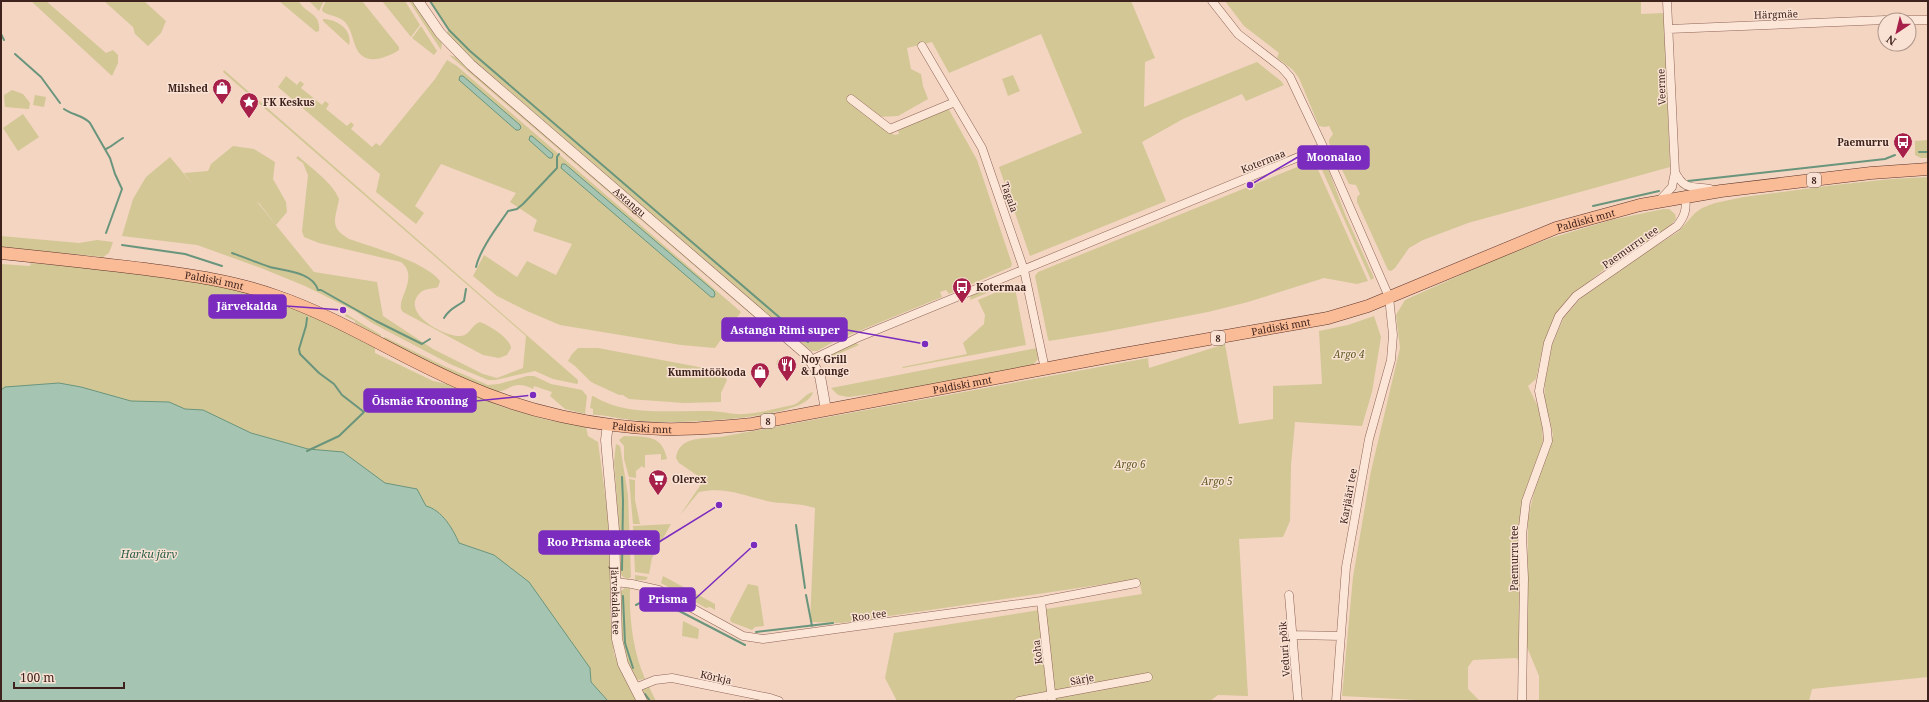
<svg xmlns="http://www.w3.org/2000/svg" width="1929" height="702" font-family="'Noto Serif',serif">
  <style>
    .green { fill: #d3c795 }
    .water { fill: #a5c5b2; stroke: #6a957d }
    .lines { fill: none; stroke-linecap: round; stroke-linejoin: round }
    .stream { stroke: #6a957d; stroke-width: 2 }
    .minor-casing { stroke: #8f6457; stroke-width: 9 }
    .tertiary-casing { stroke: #8f6457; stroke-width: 11 }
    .primary-casing { stroke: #5d332b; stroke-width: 13 }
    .minor { stroke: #fce6d7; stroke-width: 8 }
    .tertiary { stroke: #fce6d7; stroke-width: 10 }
    .primary { stroke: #fabc96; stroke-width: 12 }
    .labels { text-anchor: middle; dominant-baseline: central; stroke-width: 3; stroke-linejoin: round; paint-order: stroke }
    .shield { fill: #f9e2d3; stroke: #765c54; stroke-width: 1 }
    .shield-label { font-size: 9px; font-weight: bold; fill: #3e221d }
    .street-label { font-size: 10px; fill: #3e221d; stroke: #f9e2d3 }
    .poi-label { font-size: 10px; font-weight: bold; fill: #3e221d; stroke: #f9e2d3; text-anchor: start }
    .park-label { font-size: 10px; font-style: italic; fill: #5c5921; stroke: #f9e2d3 }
    .water-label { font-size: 11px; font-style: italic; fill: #2a5f4b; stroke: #f9e2d3 }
    .leader { fill: none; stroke: #7b2cbf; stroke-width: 1.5 }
    .callout-dot { fill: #7b2cbf; stroke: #f9e2d3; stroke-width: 1.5 }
    .callout { fill: #7b2cbf; stroke: #7b2cbf; stroke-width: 1.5 }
    .callout-label { font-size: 11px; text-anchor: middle; font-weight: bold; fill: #fff }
  </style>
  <rect width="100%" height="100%" fill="#f3d5c2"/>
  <path class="green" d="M31,1H46L106,53L113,50L118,55V63L112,76Z
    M104,1H144L166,21L161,33L148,46L135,34L133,27Z
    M279,1H299C305,14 321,12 319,31L316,32Z
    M309,1H324L319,11Z
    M326,1H362L399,47V50C385,59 362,67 355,45C352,37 351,29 345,22C339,16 330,16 323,12L322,9Z
    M382,1H405L420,25L411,37Z
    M409,1H413L442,43L441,50Z
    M430,1H1131L1155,58L1145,62L1144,107L1257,62L1281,81L1284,85L1246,101L1242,94L1183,119L1142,142L1166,201L1030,256L999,167L1082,133L1041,34L949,73L932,42L907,48L911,69L921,74L923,86L928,99L898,116L877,117L894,135L899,134L897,127L948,108L977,160L1012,264L1011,267L949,294L946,290L940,292L942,297L837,340L817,351H812L787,332L473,60L446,33L449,30Z
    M1225,1H1641V14L1664,13L1670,167L1468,223L1423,240L1409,248L1395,268L1391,271L1388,270L1357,202V197L1360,194L1356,185L1349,184L1329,143V140L1333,134L1329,126L1325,127L1319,126L1299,78L1293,70L1277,58L1279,53L1244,26Z
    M323,19C337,19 353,30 349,45L323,21Z
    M421,26L437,51L434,55L412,38Z
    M449,55L456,57L485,82L763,322L761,323Z
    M447,60L457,66L741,312L715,348L681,345L560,325L527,311L497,296L473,276L484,255L517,277L527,261L556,275L572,244L533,231L537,220L510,202L516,193L441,164L415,206L424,213L416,224L376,192L380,174L278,87L286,76L297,85L300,81L304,84L301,88L322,105L325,101L329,104L326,109L347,126L351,122L354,125L351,129L372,147L376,143L380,146L435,79Z
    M224,70L578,380V383L577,384L553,379L535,371L495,380H488L450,364L372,323L355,311L305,286L261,268L197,245L122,236L133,199L146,177L170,157L194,186L184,173L208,171L211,164L233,146L254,149L275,162L273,179L286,202L287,212L276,225L259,203L215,194L258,203L314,272L377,282L383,316L433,349L483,374L497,378L523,368L526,336L223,72Z
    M1013,75L1020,91L1008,96L1002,79Z
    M12,90L23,94L30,103L29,109L5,107L4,95Z
    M35,95L46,97L44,107L33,105Z
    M23,114L39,137L18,151L3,128Z
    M1928,140V158H1921L1915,155V141Z
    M298,156C310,167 334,184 339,199C336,218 328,227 349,239C372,247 426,262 440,281L438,287C433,289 426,288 421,292C398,312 444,337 461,336C470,335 472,324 480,322C490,326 510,338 511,348L507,355L499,358L483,355L403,312C393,302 421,278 401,262L319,243L304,237L302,231L308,175L303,163L296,158Z
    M1321,158H1324L1345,214L1374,278L1371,280L1319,163Z
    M1312,161L1315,163L1368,281L1357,284L1324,278L1248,302L1208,312L1104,332L1049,341L1048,339L1035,276L1038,272Z
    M1928,177V677L1812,689L1809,701H1539V676L1527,647L1528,518L1537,479L1553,435L1550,420L1544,404L1545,382L1552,345L1564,317L1582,297L1635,259L1678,232L1695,213L1702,208L1715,203L1744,197L1835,185L1891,179Z
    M1663,209H1669L1675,214L1676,219L1670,226L1605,269L1571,296L1558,311L1549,329L1543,346L1536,379L1528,386L1538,407L1542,427L1543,442L1524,495L1520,522L1519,660L1516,658L1473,660L1468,667V689L1480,701H1435L1342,696L1353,577L1371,471L1400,348L1396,315L1405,300L1496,259L1551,238L1611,220Z
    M1,236L79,243L97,240L113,242L109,253L103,257L1,247Z
    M31,263C115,270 205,277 285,304C316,315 345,333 375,348V353L433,381L447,384L503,407L548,420L586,427L588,436L598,442L610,531V612L614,654L636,701H608L591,682L590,669L1,450V264L30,266Z
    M1011,286L1015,288L1026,345L903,368L902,367L967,354L963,343L984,324L985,315L978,300Z
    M987,289L992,291L970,300L971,295Z
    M346,314L381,335V337L355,323V321L345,316Z
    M1374,316L1381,337L1372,392L1362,426L1295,422L1291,465L1290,521L1283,537L1239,539L1248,696L1218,695L1210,701H897L885,678L894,633L1142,594L1139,579L842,623L810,622L815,508C800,503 787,504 772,502C746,497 727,486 699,492L680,515L704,480L679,463L676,458C679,436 702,439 720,437L1148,358L1149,368L1225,344L1239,424L1273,419V386L1322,384L1319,331L1348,325Z
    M385,337L444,366L488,385L499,384L527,376H534L551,384L582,390L587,396L585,414L565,409L550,396L552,392L534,386L533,389C511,378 508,394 495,391C459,382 416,356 383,339Z
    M856,343L859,345L829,358L827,356Z
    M578,348H598L720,371L727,380L721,393V402L684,403L629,399L623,395H619L591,382L575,366L568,361L572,354Z
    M1037,348L1038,359L1032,366L888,392L848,397L838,395L831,388Z
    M776.5 363a4.5 4.5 0 1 1 9 0a4.5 4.5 0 1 1-9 0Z
    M813,392C807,420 679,423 653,422C641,421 629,420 617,418C608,417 601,414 593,415V409L590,408L592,396H593C627,417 671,410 709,411C721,411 733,415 745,414C761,413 778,408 793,405C802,402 804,394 813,392Z
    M624,436C646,437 662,434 667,459L661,460V454L645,455V467L644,468L642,466L636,471V478L629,477L624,459V446L619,440Z
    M616,444L620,446L628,495L631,577L628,579L622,576L619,570V529L614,461Z
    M629,479L635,480V500L640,524H633Z
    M671,524L652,558L649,574L635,572L633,526Z
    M635,575L648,577L646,580H635Z
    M663,576L715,604V610L710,607L706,608L661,583Z
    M748,584L758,586L764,626L755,627L752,630L731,622L730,619Z
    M625,588H630C629,619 633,651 645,679L638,680L634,677C620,650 621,621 620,592Z
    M683,621L699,629L698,639L682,636Z
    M648,685L656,701H646L642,691Z"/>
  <path class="water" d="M460,76H463L520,125L521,128L519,130H516L459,80Z
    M530,136H532L553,154L552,158H549L529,140Z
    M562,164H565L714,291L715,294L714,297H711L561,168Z
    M59,383L81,387L131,401L169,402L185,409L203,410L251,433L308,449L343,452L385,483L417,489L426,506C442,510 453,529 459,543L494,555L529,582L590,668L591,682L608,701H1V390L5,387Z"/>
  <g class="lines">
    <path class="stream" d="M430,1L449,30L470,51L808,342
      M1,34L4,40
      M15,54L41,77L60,103
      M64,109C72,115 83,115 90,123L110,158L115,174L122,189L106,233
      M106,149C113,146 116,142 123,138
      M1919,152H1928
      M1688,181L1885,159L1895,155
      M1593,206L1659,191
      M122,245L185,254L222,266
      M232,253C244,257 257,263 270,267C285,271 313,272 318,290H321L376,321L422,344L430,339
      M476,267C480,249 498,226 508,211L517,209L523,204L557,168V157L559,154
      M307,318L306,326L299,349L300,354L319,373L334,384L342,395L364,412L339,436L307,451
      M444,318C450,308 455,308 464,301L466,289
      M622,477L623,501L622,570
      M796,525L805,588
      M806,595L812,626
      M623,596L625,643L633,668
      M636,605L649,598L658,600L745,645
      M756,632L833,623
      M645,694L650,701"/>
    <g class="minor-casing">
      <path id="minor" d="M1212,1L1238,34L1282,68L1290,77L1327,155L1389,297L1393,335L1391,360L1369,439L1346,567L1336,701
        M1893,20H1928
        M1669,29L1885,20
        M922,46L982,148L1024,270L1045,369
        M851,99L890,129L955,102
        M1675,172C1685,191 1691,186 1710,189
        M1659,201L1672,187L1675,172L1667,1
        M811,360L859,337L1323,147
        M615,582L632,584L659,590L734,631L743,636L763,639L1041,601L1136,583
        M1289,595L1298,701
        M1041,601L1052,701
        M1293,635L1341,636
        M635,688L655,680L672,678L770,698L779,701
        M1019,701L1148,677
        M1522,701L1524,578L1522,535L1526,501L1548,441L1547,429L1539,391L1548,343L1559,316L1576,296L1677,226C1685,216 1687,209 1685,196"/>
    </g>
    <g class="tertiary-casing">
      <g id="tertiary">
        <path id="s1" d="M418,1L440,33L471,65L807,355L820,376L826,410"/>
        <path id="s2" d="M608,424L606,440L614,530L617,639L623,664L642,701"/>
      </g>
    </g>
    <g class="primary-casing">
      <g id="primary">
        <path id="s3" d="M1,253C49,258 97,263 145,269C190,275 234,281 276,296C343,319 402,359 467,386C527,412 597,427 662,429C692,430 722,427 752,424L1118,355L1328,318L1368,306L1556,228L1640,205L1721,191L1871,173L1928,169"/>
      </g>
    </g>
    <use href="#minor" class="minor"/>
    <use href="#tertiary" class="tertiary"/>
    <use href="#primary" class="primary"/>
  </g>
  <defs>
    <g id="shop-pin" transform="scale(1)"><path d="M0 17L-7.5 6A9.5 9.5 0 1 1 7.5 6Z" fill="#a62049" stroke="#f9e2d3"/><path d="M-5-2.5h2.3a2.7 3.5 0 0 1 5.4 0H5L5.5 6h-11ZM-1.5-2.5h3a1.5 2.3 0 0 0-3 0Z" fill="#fff"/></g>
    <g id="sight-pin" transform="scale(1)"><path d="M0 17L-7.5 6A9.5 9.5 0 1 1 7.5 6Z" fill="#a62049" stroke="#f9e2d3"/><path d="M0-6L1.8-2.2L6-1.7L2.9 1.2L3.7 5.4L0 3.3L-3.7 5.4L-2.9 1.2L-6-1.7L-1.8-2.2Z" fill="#fff"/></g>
    <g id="bus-pin" transform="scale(1)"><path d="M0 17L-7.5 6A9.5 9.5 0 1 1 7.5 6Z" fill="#a62049" stroke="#f9e2d3"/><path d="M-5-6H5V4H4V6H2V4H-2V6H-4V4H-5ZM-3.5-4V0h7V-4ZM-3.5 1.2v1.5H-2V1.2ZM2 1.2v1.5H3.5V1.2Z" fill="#fff"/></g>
    <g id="restaurant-pin" transform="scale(1)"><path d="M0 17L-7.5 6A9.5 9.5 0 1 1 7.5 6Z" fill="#a62049" stroke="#f9e2d3"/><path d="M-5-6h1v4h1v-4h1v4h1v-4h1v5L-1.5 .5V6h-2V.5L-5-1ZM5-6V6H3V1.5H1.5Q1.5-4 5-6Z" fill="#fff"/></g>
    <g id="supermarket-pin" transform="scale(1)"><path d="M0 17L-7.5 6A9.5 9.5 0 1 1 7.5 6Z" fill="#a62049" stroke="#f9e2d3"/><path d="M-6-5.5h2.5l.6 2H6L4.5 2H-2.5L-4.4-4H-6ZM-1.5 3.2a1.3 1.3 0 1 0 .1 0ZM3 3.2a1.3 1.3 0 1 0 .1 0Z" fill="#fff"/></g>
  </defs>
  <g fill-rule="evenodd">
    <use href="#shop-pin" x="222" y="88"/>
    <use href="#sight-pin" x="249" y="102"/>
    <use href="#bus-pin" x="1903" y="142"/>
    <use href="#bus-pin" x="962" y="287"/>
    <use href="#restaurant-pin" x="787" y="365"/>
    <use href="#shop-pin" x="760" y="372"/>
    <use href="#supermarket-pin" x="658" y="479"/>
  </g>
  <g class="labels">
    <g class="shield">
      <rect x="1807" y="173" width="14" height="14" rx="3"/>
      <rect x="1211" y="331" width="14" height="14" rx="3"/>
      <rect x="761" y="414" width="14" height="14" rx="3"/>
    </g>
    <g class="shield-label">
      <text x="1814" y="180">8</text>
      <text x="1218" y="338">8</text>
      <text x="768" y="421">8</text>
    </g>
    <g class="street-label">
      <text transform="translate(1776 14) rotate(-2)">Härgmäe</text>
      <text transform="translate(1661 87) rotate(-92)">Veerme</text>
      <text transform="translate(1263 161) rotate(-22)">Kotermaa</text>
      <text transform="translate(1010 197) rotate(71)">Tagala</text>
      <text stroke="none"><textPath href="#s1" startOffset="293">Astangu</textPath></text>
      <text stroke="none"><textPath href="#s3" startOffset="1643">Paldiski mnt</textPath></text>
      <text transform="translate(1630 247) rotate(-35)">Paemurru tee</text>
      <text stroke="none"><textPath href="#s3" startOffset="215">Paldiski mnt</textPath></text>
      <text stroke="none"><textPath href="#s3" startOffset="1319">Paldiski mnt</textPath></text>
      <text stroke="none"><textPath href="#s3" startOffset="995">Paldiski mnt</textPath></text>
      <text stroke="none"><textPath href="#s3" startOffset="671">Paldiski mnt</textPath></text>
      <text transform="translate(1348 496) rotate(-80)">Karjääri tee</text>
      <text transform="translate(1514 558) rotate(-90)">Paemurru tee</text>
      <text stroke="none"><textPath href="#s2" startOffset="177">Järvekalda tee</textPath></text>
      <text transform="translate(869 615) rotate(-8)">Roo tee</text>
      <text transform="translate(1284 649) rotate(-94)">Veduri põik</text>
      <text transform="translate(1037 652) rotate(-97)">Koha</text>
      <text transform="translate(716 677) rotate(12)">Kõrkja</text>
      <text transform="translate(1082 679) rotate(-11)">Särje</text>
    </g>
    <g class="poi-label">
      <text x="208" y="88" text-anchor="end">Milshed</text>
      <text x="263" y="102">FK Keskus</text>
      <text x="1889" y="142" text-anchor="end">Paemurru</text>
      <text x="976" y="287">Kotermaa</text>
      <text x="801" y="359">Noy Grill<tspan x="801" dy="12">&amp; Lounge</tspan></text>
      <text x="746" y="372" text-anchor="end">Kummitöökoda</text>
      <text x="672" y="479">Olerex</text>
    </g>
    <g class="park-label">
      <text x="1349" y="354">Argo 4</text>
      <text x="1130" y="464">Argo 6</text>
      <text x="1217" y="481">Argo 5</text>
    </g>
    <g class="water-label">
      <text x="149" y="553">Harku järv</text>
    </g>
  </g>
  <path class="leader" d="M1250 185L1298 157M343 310L286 306M925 344L847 330M533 395L476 401M719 505L659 542M754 545L695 599"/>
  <g class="callout-dot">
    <circle cx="1250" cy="185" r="4"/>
    <circle cx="343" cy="310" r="4"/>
    <circle cx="925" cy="344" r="4"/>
    <circle cx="533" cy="395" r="4"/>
    <circle cx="719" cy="505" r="4"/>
    <circle cx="754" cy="545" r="4"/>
  </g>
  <g class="callout">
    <rect x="1298" y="146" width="71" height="23" rx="4"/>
    <rect x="209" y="295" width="77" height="23" rx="4"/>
    <rect x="722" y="318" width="125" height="23" rx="4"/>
    <rect x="364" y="389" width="112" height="23" rx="4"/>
    <rect x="539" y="531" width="120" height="23" rx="4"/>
    <rect x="640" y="588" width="55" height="23" rx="4"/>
  </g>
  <g class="callout-label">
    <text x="1334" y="161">Moonalao</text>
    <text x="247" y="310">Järvekalda</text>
    <text x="785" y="334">Astangu Rimi super</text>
    <text x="420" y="405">Õismäe Krooning</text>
    <text x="599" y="546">Roo Prisma apteek</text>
    <text x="668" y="603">Prisma</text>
  </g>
  <rect width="1929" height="702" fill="none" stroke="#3e221d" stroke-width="4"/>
  <g transform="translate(1897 32) rotate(215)"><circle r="19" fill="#f9e2d3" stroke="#ae958a"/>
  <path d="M0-3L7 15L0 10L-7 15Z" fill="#a62049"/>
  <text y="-6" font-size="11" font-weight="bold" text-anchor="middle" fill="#3e221d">N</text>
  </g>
  <path d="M14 682v6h110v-6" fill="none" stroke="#3e221d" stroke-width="2"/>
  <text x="20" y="682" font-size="12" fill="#3e221d" stroke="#f9e2d3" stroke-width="3" paint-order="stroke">100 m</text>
</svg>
